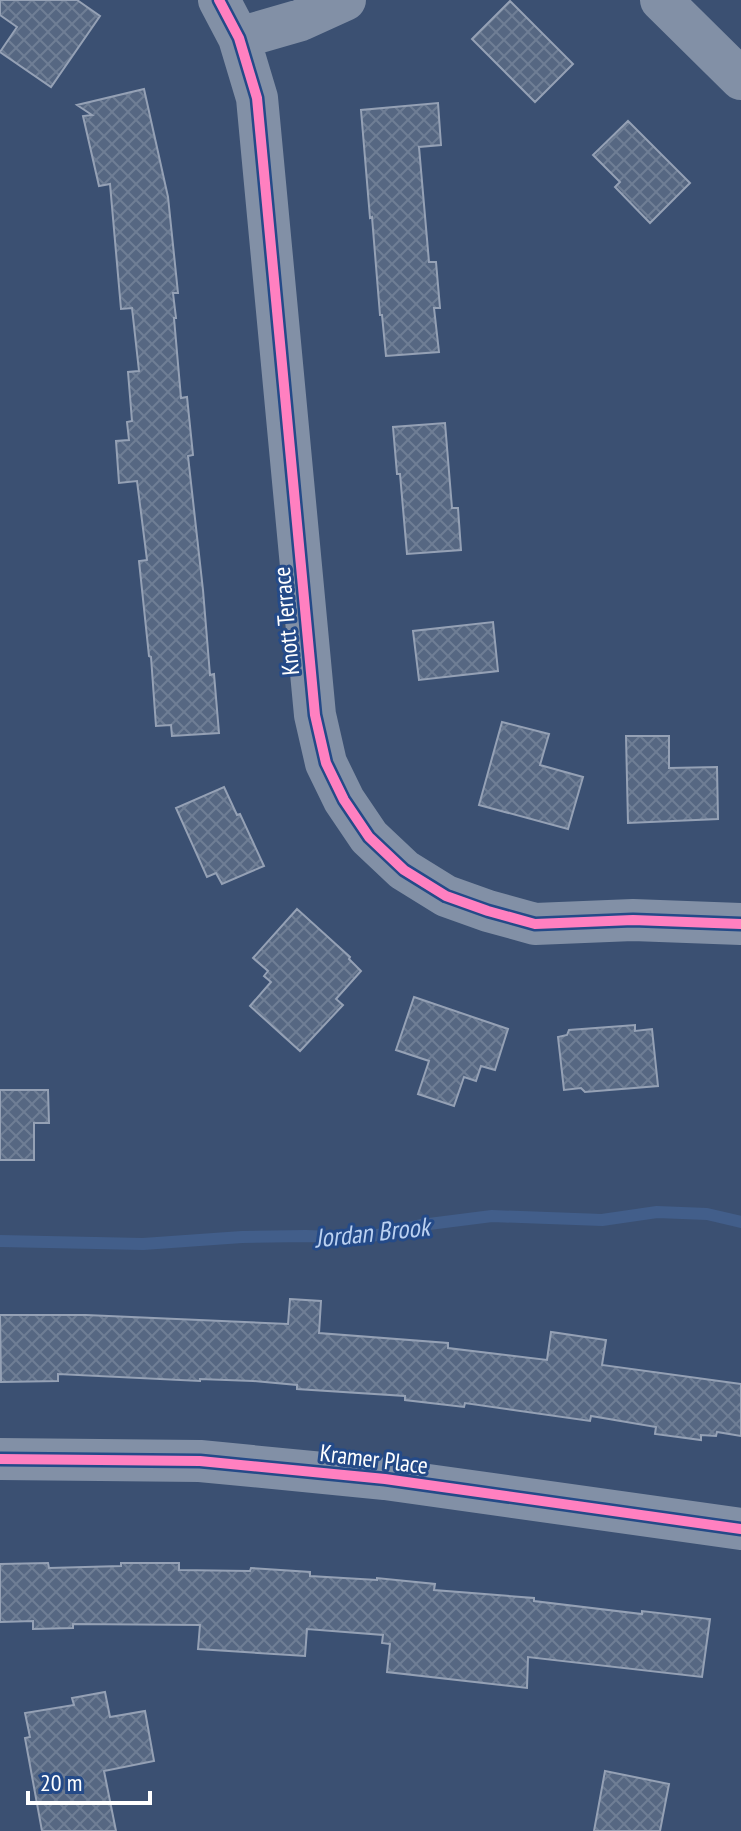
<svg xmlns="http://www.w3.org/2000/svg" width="741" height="1831" font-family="'PT Sans Narrow',sans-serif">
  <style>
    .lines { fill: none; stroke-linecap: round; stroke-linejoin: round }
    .stream { stroke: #425e8a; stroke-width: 12 }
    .building { fill: url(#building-cross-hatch); stroke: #95a1b5; stroke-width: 2 }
    .street { stroke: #8290a6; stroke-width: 42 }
    .cycleway-casing { stroke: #244a88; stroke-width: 15 }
    .cycleway { stroke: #ff80c0; stroke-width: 10 }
    .labels { text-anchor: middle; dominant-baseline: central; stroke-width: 6; stroke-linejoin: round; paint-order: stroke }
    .street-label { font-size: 24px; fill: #fff; stroke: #244a88 }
    .water-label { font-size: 26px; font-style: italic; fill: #bbd1f1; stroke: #244a88 }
  </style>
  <defs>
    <pattern id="building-cross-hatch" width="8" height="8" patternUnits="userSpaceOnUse" patternTransform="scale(2)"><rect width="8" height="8" fill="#566782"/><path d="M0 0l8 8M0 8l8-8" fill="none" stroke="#6f7e95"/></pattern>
  </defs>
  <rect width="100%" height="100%" fill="#3b5072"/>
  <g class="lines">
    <path class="stream" d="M0,1241L143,1244L242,1237L306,1236L364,1238L421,1225L492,1216L602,1220L657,1212L707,1214L741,1222"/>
  </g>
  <path class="building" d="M0,0H77L100,16L51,87L0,52L17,27L0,15Z
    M510,1L573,64L535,102L472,39Z
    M144,89L168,197L178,293H173L176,318H174L181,398L187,397L193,455L188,456L203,590L210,675L214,674L219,733L172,736L171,725L156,726L151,657L149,656L139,561L147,560L137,481L119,483L116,441L129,440L127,422L132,421L128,372L139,371L132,308L121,309L110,184L99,186L83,116L92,115L77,105Z
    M438,103L441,145L419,147L429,262H436L440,308H434L439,352L386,356L382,315H380L372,217L370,218L361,110Z
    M628,121L690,183L650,223L615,187L620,182L593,155Z
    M445,423L452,508H458L461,550L407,554L400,474H397L393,427Z
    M493,622L498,671L419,680L413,631Z
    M502,722L549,734L540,765L583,777L568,829L479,805Z
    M626,736H669V768L717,767L718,819L628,823Z
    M224,787L237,815L240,814L264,866L222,884L216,873L207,877L176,808Z
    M297,909L350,957L349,959L361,971L336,999L343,1005L300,1051L250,1006L271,982L264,976L268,971L253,958Z
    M414,997L508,1029L495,1070L481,1066L476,1081L464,1077L454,1106L418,1094L429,1061L396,1050Z
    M635,1025V1031L652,1029L658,1086L585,1092L581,1088L564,1090L558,1037L567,1035L569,1030Z
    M0,1090H48L49,1123H34V1160H0Z
    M290,1299L321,1301L319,1333L448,1343V1348L547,1360L551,1332L606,1340L602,1365L741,1384V1436L717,1432L716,1436L701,1435V1440L655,1434L656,1427L591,1416L590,1421L465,1403L464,1407L405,1400V1396L297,1389V1385L253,1381L200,1379V1381L58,1374V1381L1,1382L0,1315H86L288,1324Z
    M48,1563L49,1568L121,1566V1563H179V1570L250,1571L251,1568L310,1572V1576L377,1580V1578L435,1584L434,1590L534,1598V1601L642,1614V1611L710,1619L702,1677L528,1657L527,1688L387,1672L390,1644L382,1643L383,1635L307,1629L305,1656L198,1649L200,1625L73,1624V1628L33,1629V1621L0,1622V1564Z
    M105,1692L110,1717L145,1711L154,1761L104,1771L116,1831H42L25,1738L30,1737L25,1713L74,1705L72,1698Z
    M605,1771L669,1784L660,1831H594Z"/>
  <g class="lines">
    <path class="street" d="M219,0L239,38L257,98L315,715L326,763L344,800L369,837L404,870L446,896L488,911L535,924L633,920L741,924
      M661,0L741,79
      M239,38L301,20L345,0
      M0,1459L200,1461L385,1479L741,1529"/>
    <g class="cycleway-casing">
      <path id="cycleway" d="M219,0L239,38L257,98L315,715L326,763L344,800L369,837L404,870L446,896L488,911L535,924L633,920L741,924
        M0,1459L200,1461L385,1479L741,1529"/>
    </g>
    <use href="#cycleway" class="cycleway"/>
  </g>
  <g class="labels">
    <g class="street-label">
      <text transform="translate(286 621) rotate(-95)">Knott Terrace</text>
      <text transform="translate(374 1459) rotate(7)">Kramer Place</text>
    </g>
    <g class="water-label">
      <text transform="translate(372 1232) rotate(-6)">Jordan Brook</text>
    </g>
  </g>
  <path d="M28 1791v12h122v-12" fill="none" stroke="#ffffff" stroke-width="4"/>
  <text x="40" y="1791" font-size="24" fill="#ffffff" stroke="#244a88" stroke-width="6" paint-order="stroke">20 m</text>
</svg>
